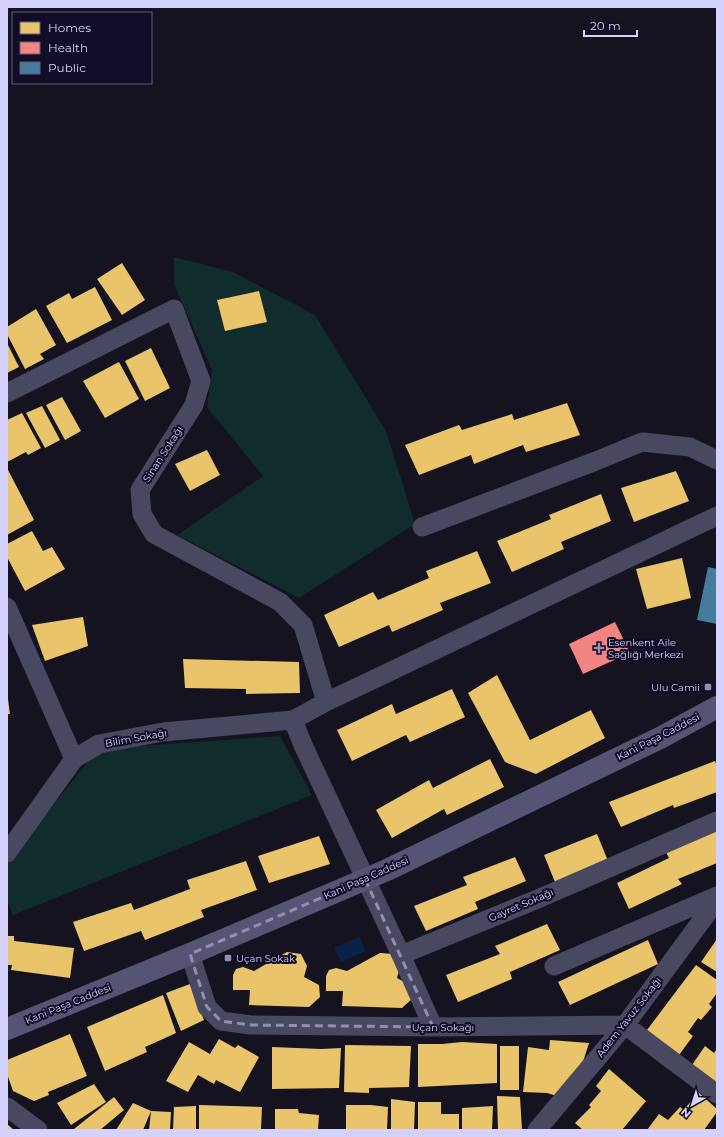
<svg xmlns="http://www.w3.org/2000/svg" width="724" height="1137" font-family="Montserrat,sans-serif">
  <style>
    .green { fill: #112c2c }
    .water { fill: #0a2246 }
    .homes { fill: #e9c46a }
    .health { fill: #f28482 }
    .public { fill: #457b9d }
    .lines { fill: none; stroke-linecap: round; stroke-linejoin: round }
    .street { stroke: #484861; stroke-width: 19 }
    .secondary { stroke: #565474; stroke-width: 22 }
    .marked { fill: none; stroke: #928fb1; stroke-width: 3; stroke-dasharray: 8 5; stroke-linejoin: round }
    .poi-dot { fill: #928fb1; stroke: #110d26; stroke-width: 1.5 }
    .labels { text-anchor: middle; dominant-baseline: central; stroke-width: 4; stroke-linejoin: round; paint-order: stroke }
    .street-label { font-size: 10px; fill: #d6d2ff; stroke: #110d26 }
    .poi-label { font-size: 10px; fill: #d6d2ff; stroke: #110d26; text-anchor: start }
  </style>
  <rect width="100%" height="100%" fill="#151320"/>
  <path class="green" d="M174,257L233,272L315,315L386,431L415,524L299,598L177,535L263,476L207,407L212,370L174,284Z
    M280,736L312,795L13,915L7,900V863L98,749Z"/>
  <path class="water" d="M359,937L366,951L341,962L334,948Z"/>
  <path class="homes" d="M122,263L145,300L122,315L97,279Z
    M95,287L112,320L67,343L46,306L69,293L72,299Z
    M259,291L267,322L225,331L217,300Z
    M36,309L56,345L40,354L44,359L25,369L7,334V327Z
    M7,343L19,367L7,373Z
    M151,348L170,388L145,401L125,361Z
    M119,362L139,399L105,418L83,381Z
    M62,397L81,431L65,440L46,405Z
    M567,403L580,435L526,452L523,445L474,464L471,455L419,475L405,445L459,425L462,430L512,414L514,420Z
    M42,406L60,440L45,448L26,413Z
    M22,413L41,448L28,455L26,452L7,462V420Z
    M207,450L220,475L190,491L175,464Z
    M7,468L34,520L7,535Z
    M676,471L689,501L634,522L621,488Z
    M601,494L611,521L561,542L564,549L512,572L497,541L551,519L549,515Z
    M32,531L43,551L52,547L65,569L25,591L7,557V544Z
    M477,551L491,583L440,603L443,610L392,632L389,625L339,647L324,615L373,592L378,600L429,578L426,571Z
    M682,558L691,598L647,609L636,569Z
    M83,617L88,646L45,661L32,625Z
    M183,659L299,662L300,693L246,694V689L185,688Z
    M497,675L530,740L591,710L605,738L536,774L505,762L468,693Z
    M452,689L465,717L410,742L406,735L352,761L337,730L392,704L396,714Z
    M7,699H8L10,714H7Z
    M490,759L504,787L447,815L444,809L392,838L376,810L429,780L433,788Z
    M715,761L717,766V792L674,808L673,805L621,827L609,802Z
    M717,831V863L678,879L682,884L629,909L617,883L669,858L666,852Z
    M597,834L608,861L555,882L544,855Z
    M319,836L330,864L269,883L258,856Z
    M515,857L526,881L475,902L478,909L426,931L414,906L467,885L463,877Z
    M246,861L257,890L201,910L204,917L145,940L141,931L84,951L73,922L131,903L134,910L190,889L187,880Z
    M547,924L560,950L510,972L512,979L458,1002L446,975L500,954L495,946Z
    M7,936H14V941L74,948L70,978L11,970L12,965H7Z
    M717,939V972L701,962Z
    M648,940L658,964L570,1005L558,982Z
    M287,952L301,954L307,966L304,977L319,985L320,997L309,1007L249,1005L250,990H233V975L236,969L243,967L254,971Z
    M380,953L394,954L400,967L397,978L412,986L413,998L402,1008L342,1006L343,991H326V976L329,970L336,968L347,971Z
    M696,965L717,980V993L709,1004L712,1007L701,1020L698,1018L688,1032L693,1036L679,1055L647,1030Z
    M190,984L204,1020L181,1031L166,993Z
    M163,995L176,1033L163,1039L145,1047L147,1052L105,1071L87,1027Z
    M70,1034L87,1076L48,1092L49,1095L34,1101L13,1091L7,1074V1060Z
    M219,1039L235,1048L238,1045L259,1057L240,1092L216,1080L214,1084L198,1075L188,1092L166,1081L189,1042L210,1054Z
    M550,1040L589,1043L583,1062L557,1096L547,1093L523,1092L528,1047L549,1050Z
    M462,1042L497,1044V1083L418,1087V1044H442Z
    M345,1045L411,1046L409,1087L369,1088V1093L344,1092Z
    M500,1046H519V1090H500Z
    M705,1046L714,1053L717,1049V1083L692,1065Z
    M272,1047L321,1049L341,1048L339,1088L272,1089Z
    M609,1069L646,1101L622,1130H583L575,1123L591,1107L589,1105L601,1091L596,1086Z
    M94,1084L106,1102L71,1125L57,1103Z
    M698,1092L717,1109V1112L704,1130H647L659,1114L668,1120L680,1107L684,1110Z
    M497,1096L520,1097L522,1130H498Z
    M114,1097L124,1110L100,1130H75L74,1129Z
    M391,1099L415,1102L414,1130H391Z
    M418,1102H441V1114H459V1130H418Z
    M133,1103L151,1111L143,1130H116Z
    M199,1105L262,1107L261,1130H199Z
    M346,1105H371L388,1107L387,1130H346Z
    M196,1106V1130H173L174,1107Z
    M493,1106L492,1130H462V1108Z
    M275,1109H298L299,1113L319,1115L318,1130H275Z
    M151,1111L171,1112L170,1130H149Z
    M7,1124L14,1130H7Z"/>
  <path class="health" d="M615,622L630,653L583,674L569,644Z"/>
  <path class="public" d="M708,567L717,569V624L697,620Z"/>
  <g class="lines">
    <path class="street" d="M7,393L174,309L201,381L194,405L140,490L142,514L154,534L280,602L303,625L326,702
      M717,516L326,702L293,720L303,745L401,955L540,898L717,821
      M422,527L596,461L642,442L690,447L717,460
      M7,607L74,759
      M7,853L74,759L99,744L163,732L293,720
      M190,954L207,1007L221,1021L251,1025L433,1027L625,1025L717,1094
      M401,955L433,1027
      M554,966L717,896
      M7,1107L38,1130
      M537,1130L625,1025L717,900"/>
    <path class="secondary" d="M7,1029L190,954L387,870L660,738L717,707"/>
  </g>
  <path class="marked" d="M365,879L433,1027L251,1025L221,1021L207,1007L190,954Z"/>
  <g class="poi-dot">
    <path d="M597 642h4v4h4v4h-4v4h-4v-4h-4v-4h4z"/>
    <rect x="704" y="683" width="8" height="8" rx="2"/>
    <rect x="224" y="954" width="8" height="8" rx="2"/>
  </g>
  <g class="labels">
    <g class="street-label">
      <text transform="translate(163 454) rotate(-57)">Sinan Sokağı</text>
      <text transform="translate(658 737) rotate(-27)">Kani Paşa Caddesi</text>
      <text transform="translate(136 738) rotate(-10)">Bilim Sokağı</text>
      <text transform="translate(366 878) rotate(-24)">Kani Paşa Caddesi</text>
      <text transform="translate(521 905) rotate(-23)">Gayret Sokağı</text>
      <text transform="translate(68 1004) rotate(-22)">Kani Paşa Caddesi</text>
      <text transform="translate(629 1017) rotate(-52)">Adem Yavuz Sokağı</text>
      <text x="443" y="1027">Uçan Sokağı</text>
    </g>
    <g class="poi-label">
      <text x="608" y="642">Esenkent Aile<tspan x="608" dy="12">Sağlığı Merkezi</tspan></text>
      <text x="700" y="687" text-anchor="end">Ulu Camii</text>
      <text x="236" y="958">Uçan Sokak</text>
    </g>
  </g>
  <rect width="724" height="1137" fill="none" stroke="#d6d2ff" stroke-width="16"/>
  <rect x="12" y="12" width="140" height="72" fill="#110d26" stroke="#605c7d"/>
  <rect x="20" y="22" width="20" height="12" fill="#e9c46a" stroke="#605c7d"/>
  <text x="48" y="32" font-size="12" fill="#d6d2ff">Homes</text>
  <rect x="20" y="42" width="20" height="12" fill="#f28482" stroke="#605c7d"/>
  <text x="48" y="52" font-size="12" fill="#d6d2ff">Health</text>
  <rect x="20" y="62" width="20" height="12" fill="#457b9d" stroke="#605c7d"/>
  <text x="48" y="72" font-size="12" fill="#d6d2ff">Public</text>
  <g transform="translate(692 1105) rotate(219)" stroke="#110d26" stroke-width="3" paint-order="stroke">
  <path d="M0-3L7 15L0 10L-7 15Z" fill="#d6d2ff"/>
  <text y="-6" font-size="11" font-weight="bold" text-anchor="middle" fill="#d6d2ff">N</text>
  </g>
  <path d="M584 30v6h53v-6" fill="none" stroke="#d6d2ff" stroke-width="2"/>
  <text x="590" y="30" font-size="12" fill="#d6d2ff" stroke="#110d26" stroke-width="3" paint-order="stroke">20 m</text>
</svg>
